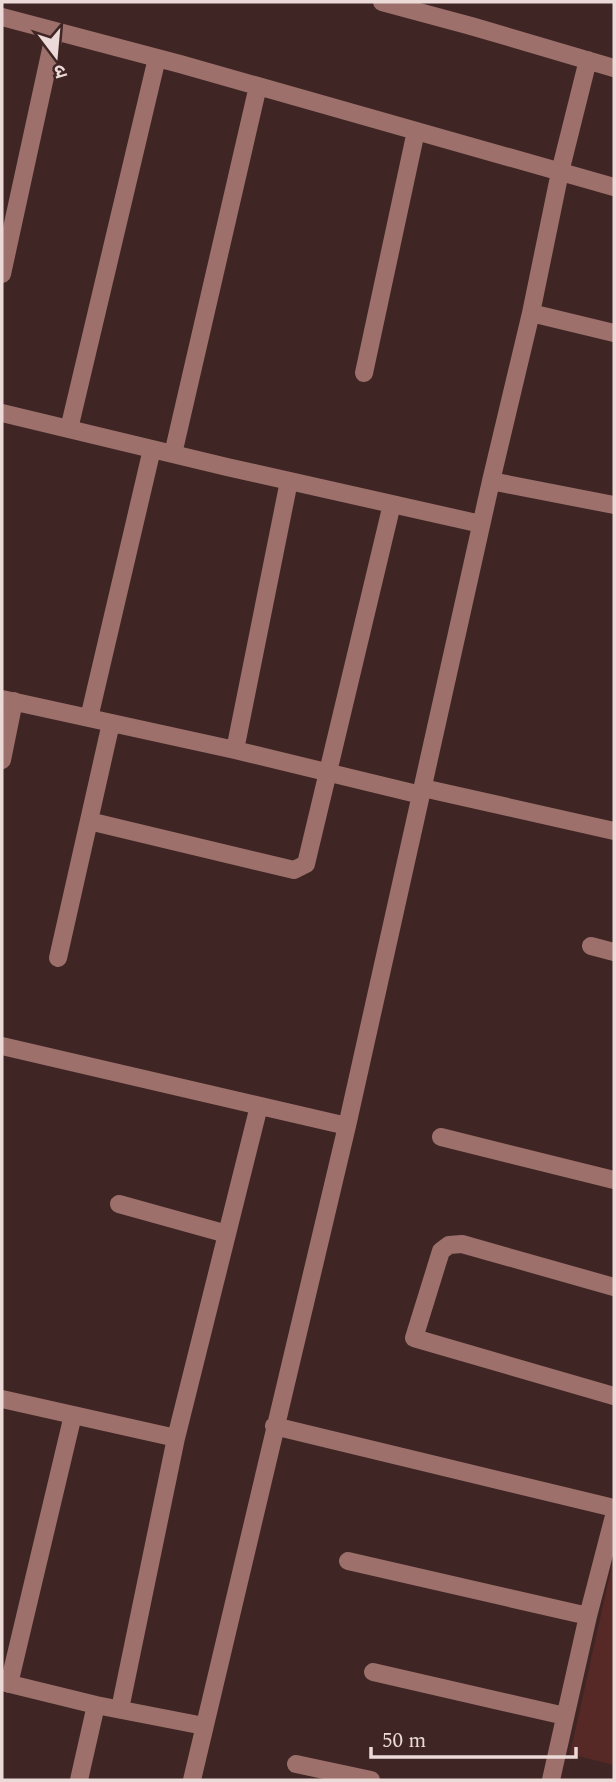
<svg xmlns="http://www.w3.org/2000/svg" width="616" height="1782" font-family="Spectral,'Noto Sans Devanagari',serif">
  <style>
    .green { fill: #562826 }
    .lines { fill: none; stroke-linecap: round; stroke-linejoin: round }
    .minor { stroke: #9d706c; stroke-width: 18 }
  </style>
  <rect width="100%" height="100%" fill="#3f2624"/>
  <path class="green" d="M614,1556V1765L570,1754Z"/>
  <g class="lines">
    <path class="minor" d="M382,2L471,26L614,68
      M2,17L180,64L614,187
      M2,274L55,31
      M531,313L614,333
      M364,373L416,131
      M2,413L227,467L481,524
      M69,429L157,58
      M173,454L258,86
      M491,481L614,505
      M2,699L235,750L421,795
      M89,718L152,449
      M235,750L289,481
      M2,760L14,701
      M423,788L614,831
      M89,821L294,870L306,864L392,504
      M591,946L614,952
      M58,958L111,723
      M2,1046L347,1126
      M441,1137L614,1180
      M119,1204L227,1234
      M614,1287L462,1244L449,1245L441,1251L414,1338L614,1396
      M2,1399L176,1438
      M274,1426L614,1508
      M348,1561L588,1616
      M373,1672L565,1716
      M2,1682L96,1705L204,1726
      M9,1684L73,1415
      M120,1709L176,1438L259,1106
      M296,1764L371,1780
      M79,1780L96,1705
      M192,1780L347,1126L491,481L531,313L560,172L588,60
      M551,1780L588,1616L614,1516"/>
  </g>
  <rect width="616" height="1782" fill="none" stroke="#ebdad8" stroke-width="7"/>
  <g transform="translate(56 56) rotate(164)" stroke="#3f2624" stroke-width="5" paint-order="stroke">
  <path d="M0-5L12 26L0 18L-12 26Z" fill="#ebdad8"/>
  <text y="-10" font-size="19" font-weight="bold" text-anchor="middle" fill="#ebdad8">उ</text>
  </g>
  <path d="M371 1747v10h205v-10" fill="none" stroke="#ebdad8" stroke-width="3.5"/>
  <text x="382" y="1747" font-size="21" fill="#ebdad8" stroke="#3f2624" stroke-width="5" paint-order="stroke">50 m</text>
</svg>
